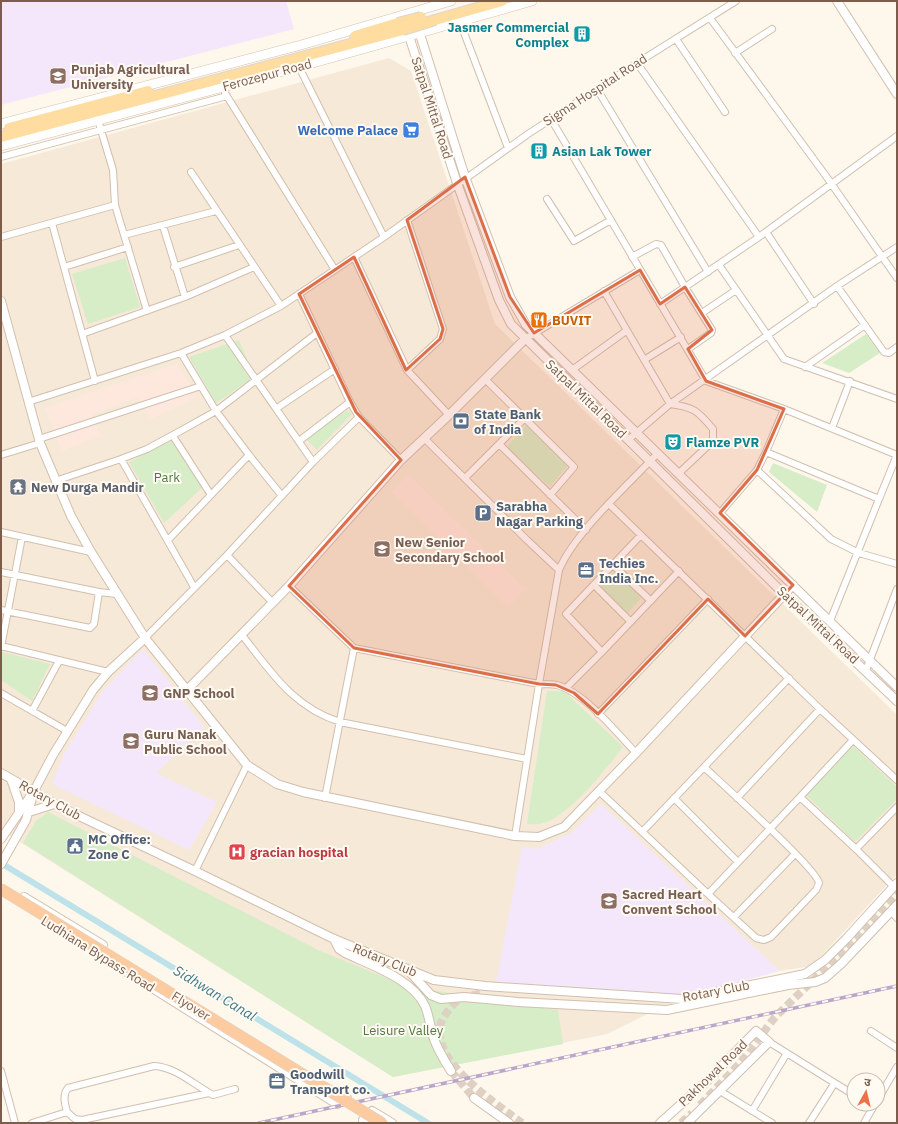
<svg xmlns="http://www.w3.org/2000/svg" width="898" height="1124" font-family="'IBM Plex Sans','Noto Sans Devanagari',sans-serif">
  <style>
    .residential { fill: #f6e9d8 }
    .commercial { fill: #fee8de }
    .education { fill: #f4e7fb }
    .green { fill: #d6edc7 }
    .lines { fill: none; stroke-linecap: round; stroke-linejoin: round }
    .canal { stroke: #bde2ea; stroke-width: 6 }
    .tertiary-tunnel { stroke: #ded0c3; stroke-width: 8; stroke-dasharray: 8 4; stroke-linecap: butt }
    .minor-casing { stroke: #d2bfae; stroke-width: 8 }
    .tertiary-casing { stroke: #d2bfae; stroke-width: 10 }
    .secondary-casing { stroke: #d7c1ae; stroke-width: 10 }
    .primary-casing { stroke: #ddd5d0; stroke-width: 12 }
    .minor { stroke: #fff; stroke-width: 6 }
    .tertiary { stroke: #fff; stroke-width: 8 }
    .secondary { stroke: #fff; stroke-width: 9 }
    .primary { stroke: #ffdda1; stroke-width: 10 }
    .rail-casing { stroke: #baa6ca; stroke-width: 3.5 }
    .rail { stroke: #fffaf2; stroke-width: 2; stroke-dasharray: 6; stroke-linecap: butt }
    .primary-bridge-casing { stroke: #ddd5d0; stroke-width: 12; stroke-linecap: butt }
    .trunk-bridge-casing { stroke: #ddd5d0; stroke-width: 12; stroke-linecap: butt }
    .primary-bridge { stroke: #ffdda1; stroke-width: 10 }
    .trunk-bridge { stroke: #fdcba0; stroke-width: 11 }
    .marked { fill: #dc6f4a; fill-opacity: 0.2; stroke: #dc6f4a; stroke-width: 3; stroke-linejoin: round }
    .labels { text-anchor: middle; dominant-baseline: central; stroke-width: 4; stroke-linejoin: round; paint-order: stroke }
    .culture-label { font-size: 13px; font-weight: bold; fill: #0d838f; stroke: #fffaf2; text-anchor: start }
    .education-label { font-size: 13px; font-weight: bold; fill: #785e54; stroke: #fffaf2; text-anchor: start }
    .street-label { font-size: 13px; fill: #7c5d4b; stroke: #fffaf2 }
    .shop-label { font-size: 13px; font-weight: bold; fill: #366cbe; stroke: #fffaf2; text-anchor: end }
    .food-label { font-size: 13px; font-weight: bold; fill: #c56008; stroke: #fffaf2; text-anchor: start }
    .service-label { font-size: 13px; font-weight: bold; fill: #4e5e75; stroke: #fffaf2; text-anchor: start }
    .park-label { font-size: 13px; fill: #507b3f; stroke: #fffaf2 }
    .worship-label { font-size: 13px; font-weight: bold; fill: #5b616d; stroke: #fffaf2; text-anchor: start }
    .health-label { font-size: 13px; font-weight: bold; fill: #be3a42; stroke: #fffaf2; text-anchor: start }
    .water-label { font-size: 14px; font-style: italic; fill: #3f7b88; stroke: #fffaf2 }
  </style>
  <rect width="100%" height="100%" fill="#fef7eb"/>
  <path class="residential" d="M389,58L411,71L495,324L897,715V874L812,966L779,971L682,997L607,1034L393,1077L1,830V164Z"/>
  <path class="commercial" d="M177,364L197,397L151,419L139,397L91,415L101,436L62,451L45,408Z
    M408,474L525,589L508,607L392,492Z"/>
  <path class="education" d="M1,1H286L294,29L1,105Z
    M143,649L204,727L156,773L217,802L189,850L52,784L64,754L103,691Z
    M601,804L710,906L780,971L682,997L564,991L496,982L522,847L537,849L571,833Z"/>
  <path class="green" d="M125,258L140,307L88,324L72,274Z
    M866,334L880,353L849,373L822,363Z
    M239,340L254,377L216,403L189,357Z
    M348,410L352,414L317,450L305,438Z
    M526,425L568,465L550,487L507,447Z
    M174,439L204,486L164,523L129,462Z
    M773,463L827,485L817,512L769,472Z
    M614,572L642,597L628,613L600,588Z
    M2,652L50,664L32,701L1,680Z
    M547,691H564L623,747C606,769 569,816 543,823C538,825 532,824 527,824Z
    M852,745L897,787V799L855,842L806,795Z
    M48,812L320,951L404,985L505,1003L558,1010L563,1044L393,1077L23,843L36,821Z"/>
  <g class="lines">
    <path class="canal" d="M1,863L428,1123"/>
    <path class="tertiary-tunnel" d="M480,994C460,997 456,999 445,1015C418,1054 497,1104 522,1123
      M451,1071L474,1098
      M700,1105L741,1062L775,1017L860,935L897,893
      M681,1123L692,1113"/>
    <g class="minor-casing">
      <path id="minor" d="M710,18L826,176L897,278
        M463,30L508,148
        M676,39L725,112
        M735,53L772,29
        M637,63L759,237
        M299,67L384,237
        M597,89L708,272
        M225,93L335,270
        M551,119L706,381L784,409L766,452L757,470L720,513
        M98,120L113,170L115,205L147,311
        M1,157L227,96
        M191,172L281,306
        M547,199L574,241L611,220
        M407,220L443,329L440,339L407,370
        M52,223L95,381
        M163,226L185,297
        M766,232L814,304
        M124,235L216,211
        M1,237L115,205
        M354,257L407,370L449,415
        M632,257L656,244L661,245L685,287L712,330L711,333L688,349
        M719,265L784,359L897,399
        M64,267L128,247
        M174,267L239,245
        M837,286L884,352L889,353L897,347
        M604,291L670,404C694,407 698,411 713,429V441L679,473
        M299,294L350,402L359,417
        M660,304L759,237L897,136
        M702,313L736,290
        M82,334L185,297L254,267
        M225,335L313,462
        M525,339L640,270
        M181,353L216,411L249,455
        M644,360L681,337
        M805,367L865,325
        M572,370L626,331
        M485,379L574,467L550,495
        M28,402L181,353L225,335L281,306L384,237L528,134L637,63L736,1
        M277,408L335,369
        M784,409L897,455
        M832,428L850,381
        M173,436L211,495
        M424,438L527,540L559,570
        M39,439L201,386
        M628,440L670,404L837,286L897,247
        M299,441L350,402
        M499,444L586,530
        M766,452L879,499L830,621
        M1,455L40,443
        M121,459L194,587
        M757,470L831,539L859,553L897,564
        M465,478L525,418
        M55,481L121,459L147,449L184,429L216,411L317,333
        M879,499L897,455
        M609,504L820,709L897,780
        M1,532L91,552
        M641,535L566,614L602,652L679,571
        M168,540L249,455L282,496
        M227,555L273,603
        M613,565L651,601
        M1,572L99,592L116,594
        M594,585L631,622
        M289,586L354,648L539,684C545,684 551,684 557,685C584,692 617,733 636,753
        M1,610L90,628L94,624L99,592
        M242,635C271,672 293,707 340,722L527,759
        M145,638L227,555L313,462L359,417L401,460
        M1,646L108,672
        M1,647L22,537
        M866,670L897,589
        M566,688L602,652
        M1,693L67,731
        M32,711L59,661
        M598,714L708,599
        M853,740L800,797L856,849L897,807
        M704,767C721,783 817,869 819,883L816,890L771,937L764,940L756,938L708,894
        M600,792L708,894L800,797
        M325,798L354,648
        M674,798L738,862
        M737,798L820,709
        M642,832L789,678
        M515,836L539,684L559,570C575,532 629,484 658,453
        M856,849L894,887
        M195,871L247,765
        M891,911L897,918
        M734,917L795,854
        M871,1031L897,1048
        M769,1042L854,1095
        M1,1071L15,1123
        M720,1091L772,1123
        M209,1093L82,1120L75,1119L67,1112C65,1104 62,1095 68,1088L154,1066C176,1067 194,1085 213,1095L235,1089
        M878,1099L897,1067
        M752,1111L787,1053
        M32,1123L67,1112
        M809,1123L834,1084
        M864,1123L875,1104"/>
    </g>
    <g class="tertiary-casing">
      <path id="tertiary" d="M837,1L897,94
        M418,28L465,177L510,297L526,325L897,687
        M407,30L457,183L499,300L511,324L784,594L897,701
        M1,301L40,443L71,516L91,552L145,638L247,765L277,784L303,792L515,836L539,837L564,827L636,753L793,585
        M186,691L289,586L401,460L449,415L525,339
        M1,773L60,807L195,871L334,939L434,980L485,986L682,999L805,974L825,960L846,939L897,883
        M11,779L19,802V811
        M29,812L54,804
        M1,839L34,791L53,755L93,690L108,672L145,638
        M1,864L26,820L34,791
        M24,897L103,945
        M334,939L339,949L345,953C370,965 413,979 425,1006C429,1015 430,1026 433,1036C437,1049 444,1060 451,1071
        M114,964L337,1104L347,1098
        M409,971L431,995L441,999L464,997L518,1002L667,1010L788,985L815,982L825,978L841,964L897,905
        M474,1098L509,1123
        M368,1123L363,1120L372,1111L392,1123
        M660,1123L707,1081L756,1031L769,1042L687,1123"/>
    </g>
    <g class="secondary-casing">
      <path id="secondary" d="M1,124L301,45L451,1
        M1,146L299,67L532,1"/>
    </g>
    <g class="primary-casing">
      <path id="primary" d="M435,20L502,1
        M355,36L398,23
        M9,128L148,91
        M1,137L403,30"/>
    </g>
    <use href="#minor" class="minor"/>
    <use href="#tertiary" class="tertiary"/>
    <use href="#secondary" class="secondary"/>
    <use href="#primary" class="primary"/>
    <g class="rail-casing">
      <path id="rail" d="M259,1123L897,986"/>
    </g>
    <use href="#rail" class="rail"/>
    <g class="primary-bridge-casing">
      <path id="primary-bridge" d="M398,23L421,17
        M403,30L435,20"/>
    </g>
    <g class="trunk-bridge-casing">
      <path id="trunk-bridge" d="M1,889L382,1123"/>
    </g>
    <use href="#primary-bridge" class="primary-bridge"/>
    <use href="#trunk-bridge" class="trunk-bridge"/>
  </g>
  <path class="marked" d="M465,177L510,297L534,333L640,270L660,304L685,287L712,330L688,349L706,381L784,409L757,470L720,513L793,585L745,636L708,599L598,714L574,693L556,685L539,684L354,648L289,586L401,460L356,412L299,294L354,257L406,370L440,339L443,329L407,220Z"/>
  <defs>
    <g id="building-square" transform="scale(0.9)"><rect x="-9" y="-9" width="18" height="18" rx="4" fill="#0f9aa8" stroke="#fffaf2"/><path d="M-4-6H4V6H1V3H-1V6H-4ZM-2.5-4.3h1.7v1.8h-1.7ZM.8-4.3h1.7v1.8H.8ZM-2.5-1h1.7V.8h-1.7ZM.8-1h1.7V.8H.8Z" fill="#fff"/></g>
    <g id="university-square" transform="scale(0.9)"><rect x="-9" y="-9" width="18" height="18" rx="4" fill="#8d6e63" stroke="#fffaf2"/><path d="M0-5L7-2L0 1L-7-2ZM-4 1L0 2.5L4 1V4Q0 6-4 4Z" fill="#fff"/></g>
    <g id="supermarket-square" transform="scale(0.9)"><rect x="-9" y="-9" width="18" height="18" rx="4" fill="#3f7fe0" stroke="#fffaf2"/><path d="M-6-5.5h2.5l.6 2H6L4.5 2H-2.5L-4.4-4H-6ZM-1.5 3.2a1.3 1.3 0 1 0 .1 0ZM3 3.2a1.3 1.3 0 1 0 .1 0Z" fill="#fff"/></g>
    <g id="restaurant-square" transform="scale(0.9)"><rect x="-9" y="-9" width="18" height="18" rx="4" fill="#e8710a" stroke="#fffaf2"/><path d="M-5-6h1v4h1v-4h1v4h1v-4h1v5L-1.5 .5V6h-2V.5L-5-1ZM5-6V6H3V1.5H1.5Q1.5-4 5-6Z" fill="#fff"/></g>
    <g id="bank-square" transform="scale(0.9)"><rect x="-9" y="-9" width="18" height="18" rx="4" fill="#5c6f8a" stroke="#fffaf2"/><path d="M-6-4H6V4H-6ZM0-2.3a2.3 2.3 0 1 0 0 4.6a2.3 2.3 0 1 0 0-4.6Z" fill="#fff"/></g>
    <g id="theatre-square" transform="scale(0.9)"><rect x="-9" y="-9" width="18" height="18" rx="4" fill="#0f9aa8" stroke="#fffaf2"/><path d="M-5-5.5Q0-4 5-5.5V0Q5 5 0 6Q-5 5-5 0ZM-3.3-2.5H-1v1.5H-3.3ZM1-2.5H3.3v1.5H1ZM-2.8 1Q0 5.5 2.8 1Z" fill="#fff"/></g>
    <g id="temple-square" transform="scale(0.9)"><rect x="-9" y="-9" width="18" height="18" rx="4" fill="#6b7280" stroke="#fffaf2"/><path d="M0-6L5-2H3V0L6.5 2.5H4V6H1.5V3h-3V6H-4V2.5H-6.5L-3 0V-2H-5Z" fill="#fff"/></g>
    <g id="parking-square" transform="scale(0.9)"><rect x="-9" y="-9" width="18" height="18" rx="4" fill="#5c6f8a" stroke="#fffaf2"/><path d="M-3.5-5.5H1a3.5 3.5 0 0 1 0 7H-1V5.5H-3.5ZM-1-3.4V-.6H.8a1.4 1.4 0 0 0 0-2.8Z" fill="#fff"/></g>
    <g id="school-square" transform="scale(0.9)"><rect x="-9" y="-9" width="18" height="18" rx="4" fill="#8d6e63" stroke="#fffaf2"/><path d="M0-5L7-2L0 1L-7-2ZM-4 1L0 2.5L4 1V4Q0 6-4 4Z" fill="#fff"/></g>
    <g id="office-square" transform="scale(0.9)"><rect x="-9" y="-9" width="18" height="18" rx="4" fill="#5c6f8a" stroke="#fffaf2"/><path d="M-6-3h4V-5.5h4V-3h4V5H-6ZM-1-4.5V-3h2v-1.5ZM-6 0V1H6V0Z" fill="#fff"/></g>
    <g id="civic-square" transform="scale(0.9)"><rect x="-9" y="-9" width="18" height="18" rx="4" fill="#5c6f8a" stroke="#fffaf2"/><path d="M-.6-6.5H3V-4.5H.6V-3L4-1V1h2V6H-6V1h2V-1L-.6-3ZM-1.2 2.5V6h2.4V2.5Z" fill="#fff"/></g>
    <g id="hospital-square" transform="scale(0.9)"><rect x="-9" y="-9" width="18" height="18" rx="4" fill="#e0444e" stroke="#fffaf2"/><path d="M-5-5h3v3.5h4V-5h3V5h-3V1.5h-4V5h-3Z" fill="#fff"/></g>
  </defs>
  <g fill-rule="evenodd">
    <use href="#building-square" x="582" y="34"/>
    <use href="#university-square" x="58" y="76"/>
    <use href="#supermarket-square" x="411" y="130"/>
    <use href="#building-square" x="539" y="151"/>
    <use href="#restaurant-square" x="539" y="320"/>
    <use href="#bank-square" x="461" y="421"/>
    <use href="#theatre-square" x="673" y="442"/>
    <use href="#temple-square" x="18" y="487"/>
    <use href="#parking-square" x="483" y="513"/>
    <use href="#school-square" x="382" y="549"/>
    <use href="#office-square" x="586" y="570"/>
    <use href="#school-square" x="150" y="693"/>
    <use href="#school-square" x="131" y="741"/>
    <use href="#civic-square" x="75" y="846"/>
    <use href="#hospital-square" x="237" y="852"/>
    <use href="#school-square" x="609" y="901"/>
    <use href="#office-square" x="277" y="1081"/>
  </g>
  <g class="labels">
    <g class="culture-label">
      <text x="569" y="27" text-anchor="end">Jasmer Commercial<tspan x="569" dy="15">Complex</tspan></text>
      <text x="552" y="151">Asian Lak Tower</text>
      <text x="686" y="442">Flamze PVR</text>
    </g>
    <g class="education-label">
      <text x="71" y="69">Punjab Agricultural<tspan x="71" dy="15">University</tspan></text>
      <text x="395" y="542">New Senior<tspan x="395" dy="15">Secondary School</tspan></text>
      <text x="163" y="693">GNP School</text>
      <text x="144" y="734">Guru Nanak<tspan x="144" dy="15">Public School</tspan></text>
      <text x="622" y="894">Sacred Heart<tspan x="622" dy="15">Convent School</tspan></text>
    </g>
    <g class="street-label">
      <text transform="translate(267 75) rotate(-15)">Ferozepur Road</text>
      <text transform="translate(595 90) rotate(-33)">Sigma Hospital Road</text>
      <text transform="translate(432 108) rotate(72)">Satpal Mittal Road</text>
      <text transform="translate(586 399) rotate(44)">Satpal Mittal Road</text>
      <text transform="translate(818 625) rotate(43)">Satpal Mittal Road</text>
      <text transform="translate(50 800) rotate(29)">Rotary Club</text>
      <text transform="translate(98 954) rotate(32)">Ludhiana Bypass Road</text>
      <text transform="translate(385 960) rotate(22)">Rotary Club</text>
      <text transform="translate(716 991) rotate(-11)">Rotary Club</text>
      <text transform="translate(191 1006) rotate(32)">Flyover</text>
      <text transform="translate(713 1073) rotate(-44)">Pakhowal Road</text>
    </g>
    <g class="shop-label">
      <text x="398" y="130">Welcome Palace</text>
    </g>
    <g class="food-label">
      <text x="552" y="320">BUVIT</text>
    </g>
    <g class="service-label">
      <text x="474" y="414">State Bank<tspan x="474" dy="15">of India</tspan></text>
      <text x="496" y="506">Sarabha<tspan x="496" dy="15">Nagar Parking</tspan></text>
      <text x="599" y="563">Techies<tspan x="599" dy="15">India Inc.</tspan></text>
      <text x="88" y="839">MC Office:<tspan x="88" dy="15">Zone C</tspan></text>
      <text x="290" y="1074">Goodwill<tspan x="290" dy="15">Transport co.</tspan></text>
    </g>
    <g class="park-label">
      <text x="167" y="477">Park</text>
      <text x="403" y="1030">Leisure Valley</text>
    </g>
    <g class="worship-label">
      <text x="31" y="487">New Durga Mandir</text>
    </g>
    <g class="health-label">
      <text x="250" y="852">gracian hospital</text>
    </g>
    <g class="water-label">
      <text transform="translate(215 993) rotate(31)">Sidhwan Canal</text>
    </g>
  </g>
  <rect width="898" height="1124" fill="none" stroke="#7c5d4b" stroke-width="4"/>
  <g transform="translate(866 1092) rotate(8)"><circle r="19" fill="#fffaf2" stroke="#cbbbaf"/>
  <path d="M0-3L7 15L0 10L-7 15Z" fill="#ed724a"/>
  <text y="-6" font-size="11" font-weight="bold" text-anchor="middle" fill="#7c5d4b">उ</text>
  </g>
</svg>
